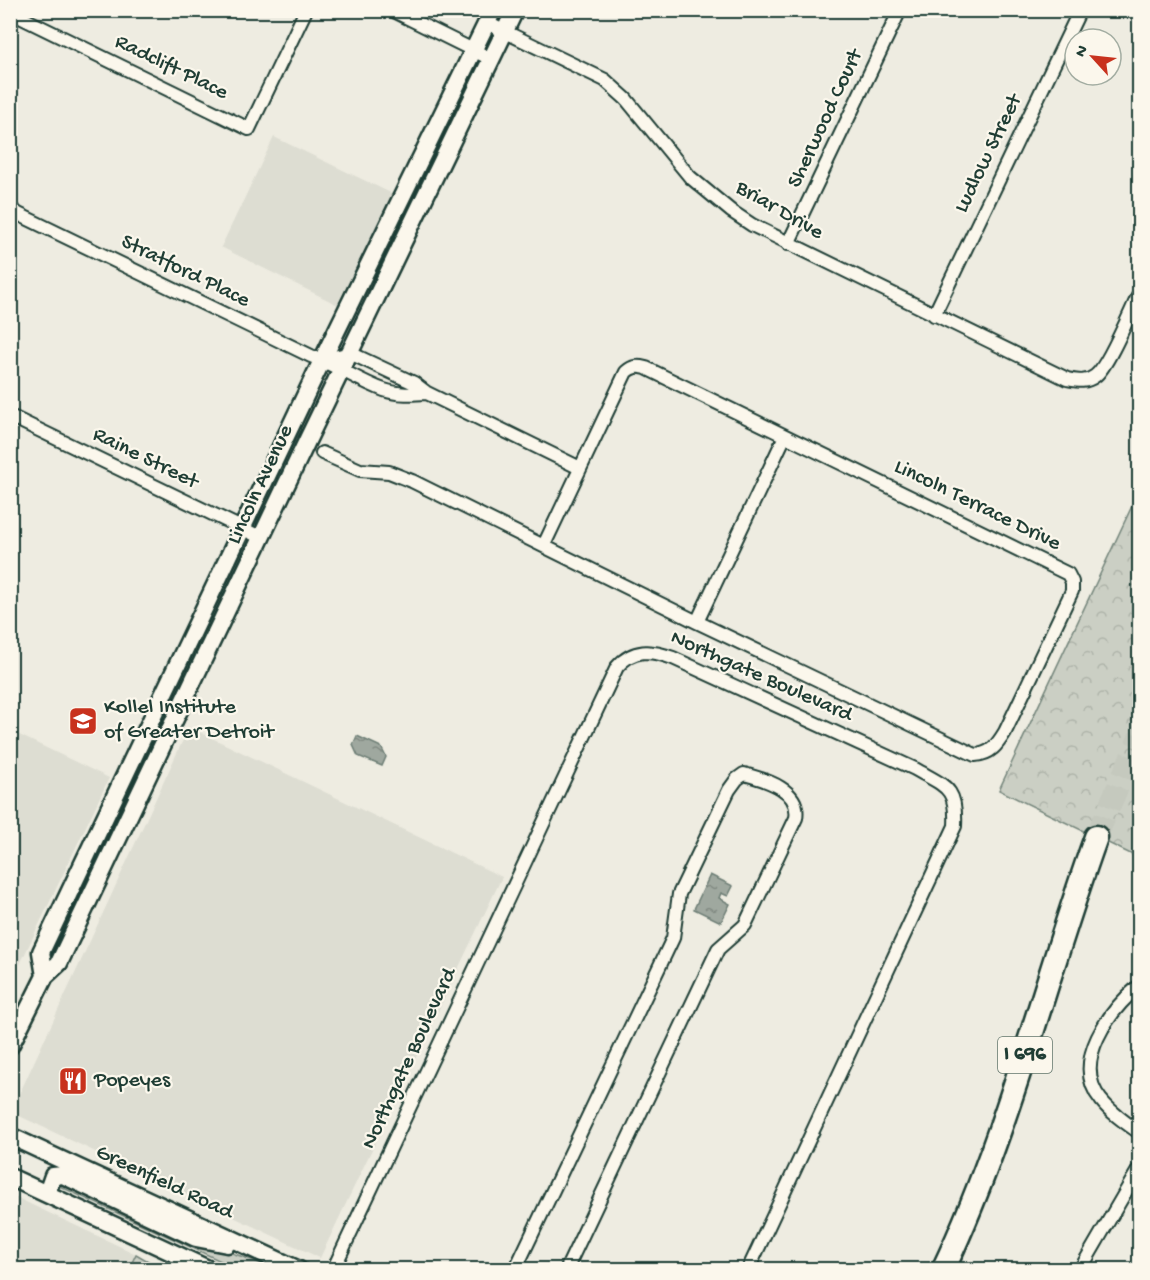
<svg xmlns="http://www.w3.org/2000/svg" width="1150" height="1280" font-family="'Gochi Hand',sans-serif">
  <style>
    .built { fill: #ddddd2 }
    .grass { fill: #cbcfc4; stroke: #75867c; stroke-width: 1.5 }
    .park { fill: url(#park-crowns); stroke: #75867c; stroke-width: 1.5 }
    .water { fill: url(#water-ripples); stroke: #6c7d74; stroke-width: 1.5 }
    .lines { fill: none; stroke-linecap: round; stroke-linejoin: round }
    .highway-tunnel { stroke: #c5c9be; stroke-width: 22; stroke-dasharray: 22 11; stroke-linecap: butt }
    .street-casing { stroke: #1f3d34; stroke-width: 16 }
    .secondary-casing { stroke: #1f3d34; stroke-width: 21 }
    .highway-casing { stroke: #1f3d34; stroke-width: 27 }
    .street { stroke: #fbf7ec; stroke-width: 12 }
    .secondary { stroke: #fbf7ec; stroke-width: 16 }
    .highway { stroke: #fbf7ec; stroke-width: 22 }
    .labels { text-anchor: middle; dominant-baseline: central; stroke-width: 4.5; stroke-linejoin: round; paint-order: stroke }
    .shield { fill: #fbf7ec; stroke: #61756b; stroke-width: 1.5 }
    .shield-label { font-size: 21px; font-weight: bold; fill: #1f3d34 }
    .street-label { font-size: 22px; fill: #1f3d34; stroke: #fbf7ec }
    .poi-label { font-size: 22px; fill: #1f3d34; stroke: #fbf7ec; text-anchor: start }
  </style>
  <defs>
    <pattern id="park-crowns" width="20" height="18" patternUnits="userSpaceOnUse" patternTransform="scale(1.5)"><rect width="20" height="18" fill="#cbcfc4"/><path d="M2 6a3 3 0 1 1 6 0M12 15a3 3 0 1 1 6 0" fill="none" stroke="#aeb3a9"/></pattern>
    <pattern id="water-ripples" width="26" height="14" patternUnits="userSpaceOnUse" patternTransform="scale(1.5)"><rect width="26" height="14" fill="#9fa89f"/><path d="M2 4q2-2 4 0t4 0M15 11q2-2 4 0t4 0" fill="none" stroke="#818a82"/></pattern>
  </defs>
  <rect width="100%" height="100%" fill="#eeece1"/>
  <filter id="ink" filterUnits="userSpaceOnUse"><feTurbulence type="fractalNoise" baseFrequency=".0167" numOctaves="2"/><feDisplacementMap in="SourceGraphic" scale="12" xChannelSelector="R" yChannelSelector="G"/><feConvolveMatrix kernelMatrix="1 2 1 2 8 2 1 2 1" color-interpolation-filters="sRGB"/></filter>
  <g filter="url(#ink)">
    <path class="built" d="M274,137L395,195L342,307L221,247Z
      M189,727L502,877L320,1258L11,1112Z
      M11,731L109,778L11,983Z
      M11,1195L136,1254L129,1269L11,1270Z"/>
    <path class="grass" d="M64,1180L194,1240L252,1260L273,1269H238L61,1187Z
      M136,1254L162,1269H129Z"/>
    <path class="park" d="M1139,491V858L999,790Z"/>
    <path class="water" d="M357,736L381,747L386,757L382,766L358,756L353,745Z
      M710,875L733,886L728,896L721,893L719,898L730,904L721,922L694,909Z"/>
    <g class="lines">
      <path class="highway-tunnel" d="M1096,837L1140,736"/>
      <g class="street-casing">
        <path id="street" d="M392,10L491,59
          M10,12L249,129L306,10
          M487,23L605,80L626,99L690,177L731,211L752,225L1067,379C1078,381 1086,383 1095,376C1108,367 1131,310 1140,292
          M10,210L311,356C336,365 359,381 384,390C398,395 413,394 427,393
          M10,223L16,212
          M788,244L900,10
          M934,315L1080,10
          M323,360L350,353L414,383L427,393L580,468
          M10,416L262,538
          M322,453L360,470L389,472L412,481L697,622L975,755C991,754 997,745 1005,732L1072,591V582L1068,574L646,368C637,366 633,366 626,372L544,545
          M697,622L785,436
          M1140,985C1110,1010 1070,1062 1101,1100C1111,1113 1126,1123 1140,1133
          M333,1270L617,667C633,648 651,650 673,658L915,769C946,787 957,787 955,826L748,1270
          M515,1270L673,938L679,894L729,790L737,779L744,774C767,780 801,790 796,818L745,925L718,949L566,1270
          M1080,1270L1140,1167"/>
      </g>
      <g class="secondary-casing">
        <path id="secondary" d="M45,976L41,952L315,375L493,10
          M10,1046L45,976L59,963L307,441L515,10
          M10,1136L299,1270
          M10,1177L210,1270
          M47,1193L53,1176L63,1175L196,1238L227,1244"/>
      </g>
      <g class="highway-casing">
        <path id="highway" d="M943,1270C1009,1131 1044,981 1096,837"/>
      </g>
      <use href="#street" class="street"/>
      <use href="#secondary" class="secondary"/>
      <use href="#highway" class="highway"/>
    </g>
  </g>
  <defs>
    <g id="school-square" transform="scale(1.5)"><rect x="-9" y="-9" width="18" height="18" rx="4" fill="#c8321e" stroke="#fbf7ec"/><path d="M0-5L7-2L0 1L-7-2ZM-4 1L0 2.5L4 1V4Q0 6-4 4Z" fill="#fff"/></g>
    <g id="restaurant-square" transform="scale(1.5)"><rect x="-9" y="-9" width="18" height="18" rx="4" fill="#c8321e" stroke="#fbf7ec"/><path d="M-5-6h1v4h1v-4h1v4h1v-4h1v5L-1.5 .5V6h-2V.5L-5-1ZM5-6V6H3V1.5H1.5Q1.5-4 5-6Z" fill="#fff"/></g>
  </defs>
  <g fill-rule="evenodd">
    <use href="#school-square" x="83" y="721"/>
    <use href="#restaurant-square" x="73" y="1081"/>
  </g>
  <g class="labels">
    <rect class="shield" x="998" y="1037" width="54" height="36" rx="4.5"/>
    <g class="shield-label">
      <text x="1025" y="1055">I 696</text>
    </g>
    <g class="street-label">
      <text transform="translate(171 68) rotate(26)">Radclift Place</text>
      <text transform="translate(826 119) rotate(-65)">Sherwood Court</text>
      <text transform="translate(989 154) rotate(-64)">Ludlow Street</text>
      <text transform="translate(779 211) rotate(30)">Briar Drive</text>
      <text transform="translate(185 272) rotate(26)">Stratford Place</text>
      <text transform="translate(145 459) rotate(26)">Raine Street</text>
      <text transform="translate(261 485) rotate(-65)">Lincoln Avenue</text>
      <text transform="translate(977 506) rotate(26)">Lincoln Terrace Drive</text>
      <text transform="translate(761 677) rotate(24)">Northgate Boulevard</text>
      <text transform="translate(410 1059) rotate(-65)">Northgate Boulevard</text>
      <text transform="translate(164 1183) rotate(25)">Greenfield Road</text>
    </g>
    <g class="poi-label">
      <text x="104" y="708">Kollel Institute<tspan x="104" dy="25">of Greater Detroit</tspan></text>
      <text x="94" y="1081">Popeyes</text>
    </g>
  </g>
  <rect width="1150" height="1280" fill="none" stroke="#fbf7ec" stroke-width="36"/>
  <rect x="18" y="18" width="1114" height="1244" fill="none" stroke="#1f3d34" stroke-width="2" filter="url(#ink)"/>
  <g transform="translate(1093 57) rotate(297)"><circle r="28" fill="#fbf7ec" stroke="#a3ada2" stroke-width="1.5"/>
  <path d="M0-4.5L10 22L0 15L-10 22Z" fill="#c8321e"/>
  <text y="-9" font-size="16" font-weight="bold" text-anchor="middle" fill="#1f3d34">N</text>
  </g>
</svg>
